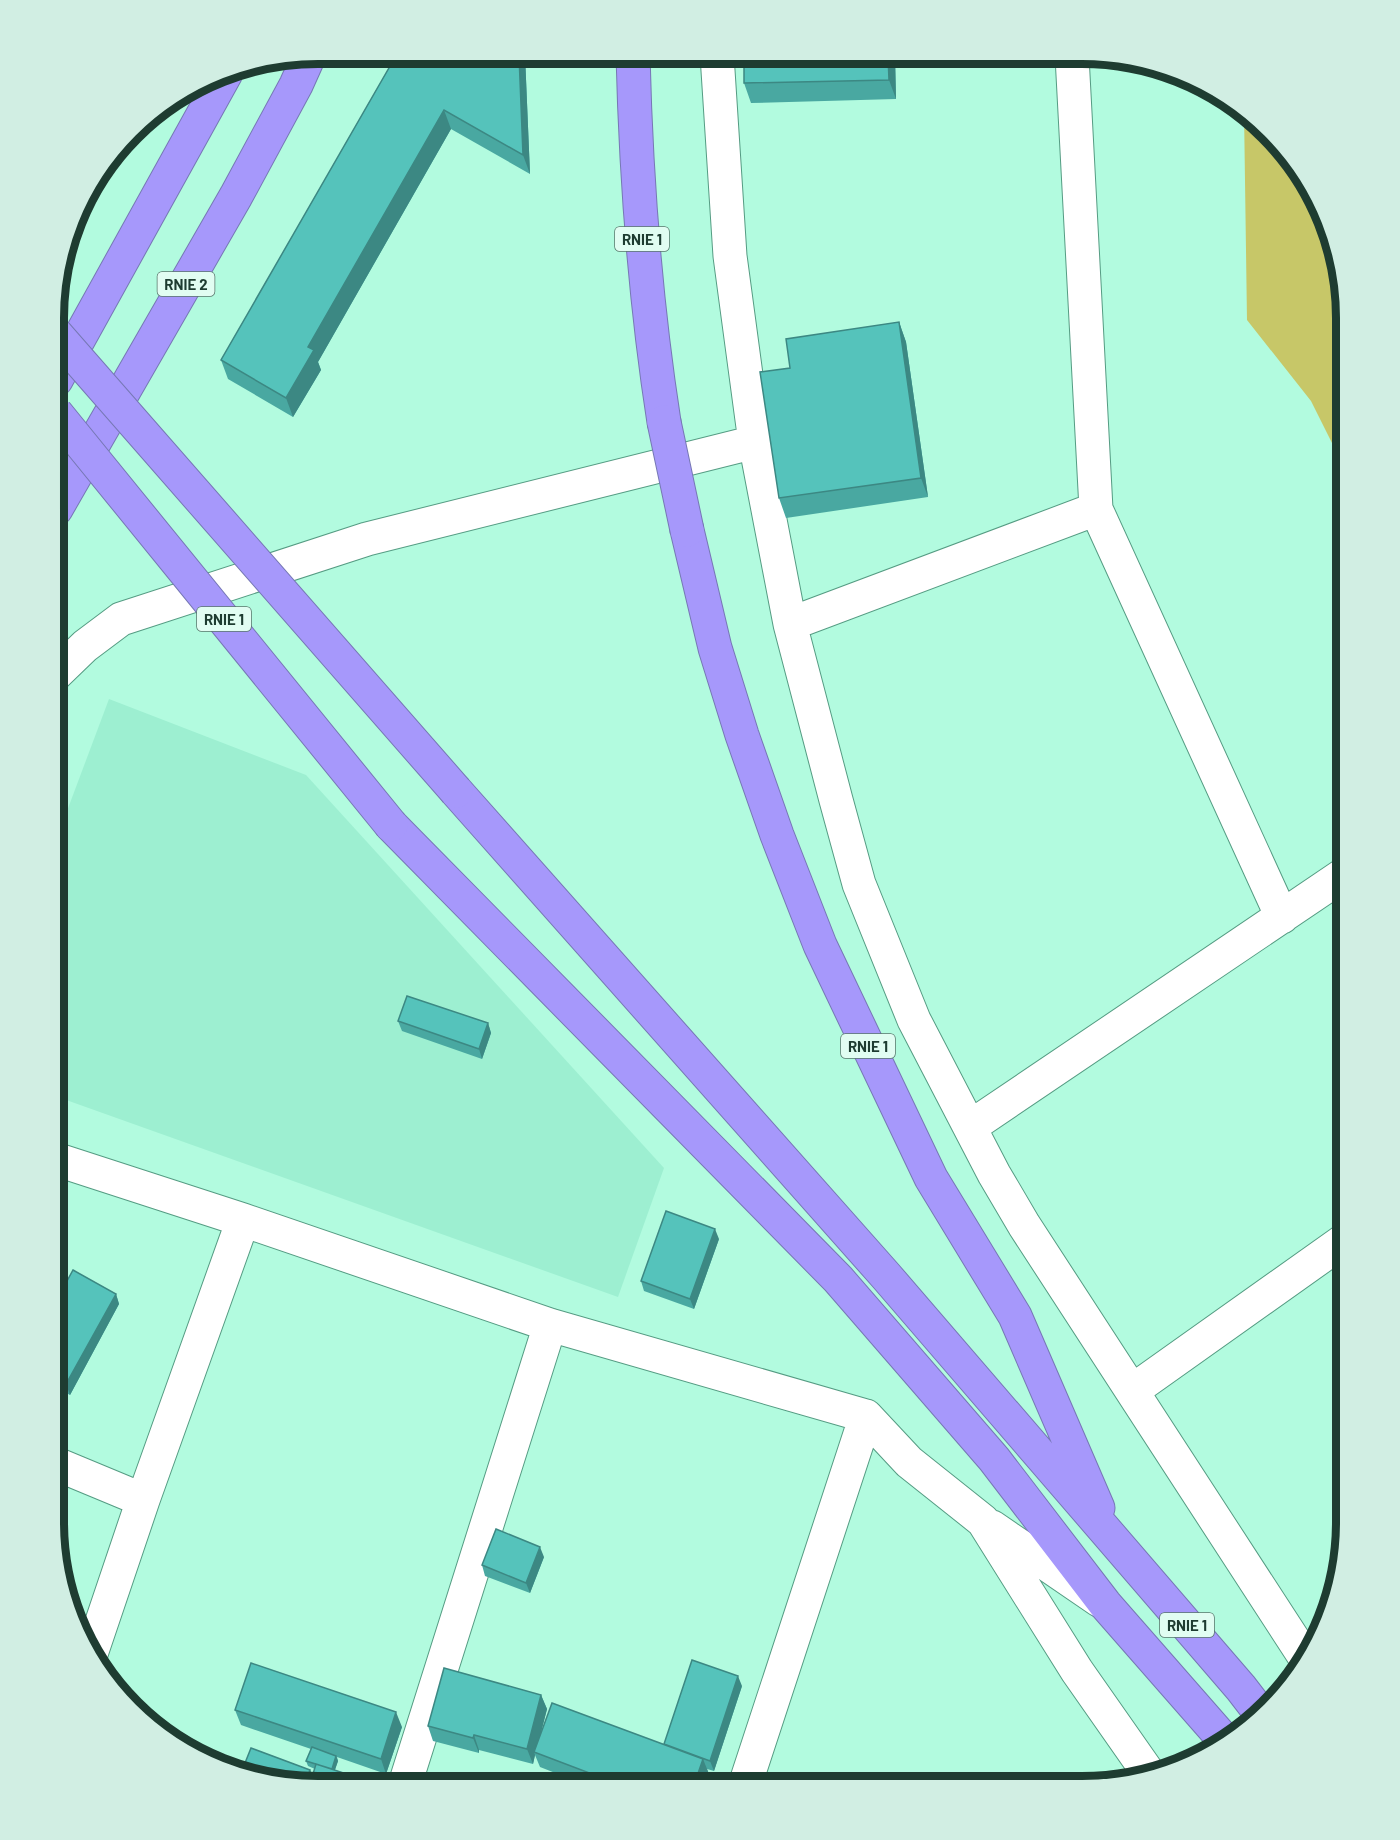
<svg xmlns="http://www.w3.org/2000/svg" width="1400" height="1840" font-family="Barlow,sans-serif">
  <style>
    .built { fill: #9defd1 }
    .green { fill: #c7c768 }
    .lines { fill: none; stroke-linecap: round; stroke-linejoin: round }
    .minor-casing { stroke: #559c83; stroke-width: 35 }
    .highway-casing { stroke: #7678b4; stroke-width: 35 }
    .minor { stroke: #fff; stroke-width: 33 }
    .highway { stroke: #a698fb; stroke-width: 33 }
    .highway-bridge-casing { stroke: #7678b4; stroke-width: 35; stroke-linecap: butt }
    .highway-bridge { stroke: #a698fb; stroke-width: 33 }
    .wall { fill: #49a8a1 }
    .shaded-wall { fill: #3c8883 }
    .building { fill: #55c3bb; stroke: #3c8883; stroke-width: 1.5 }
    .labels { text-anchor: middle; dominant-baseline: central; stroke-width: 4.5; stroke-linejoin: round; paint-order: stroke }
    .shield { fill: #e1fdf2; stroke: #58766b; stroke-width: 1.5 }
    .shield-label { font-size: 15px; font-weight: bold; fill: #1e3c31 }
    .rim { fill: none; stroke: #1e3c31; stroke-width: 8 }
  </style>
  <rect width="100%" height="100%" fill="#b2fbdf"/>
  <path class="built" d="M109,699L306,775L664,1168L618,1297L55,1096V843Z"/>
  <path class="green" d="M1244,111L1319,201L1346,318V471L1311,401L1247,320Z"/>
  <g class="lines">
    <g class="minor-casing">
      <path id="minor" d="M717,55L730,256L755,442L790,624L836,800L859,884L914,1020L994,1174L1024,1225L1306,1659
        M1072,56L1096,509L1282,917
        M790,624L1096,509
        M56,674L85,646L121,619L367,539L755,442
        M970,1127L1346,873
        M55,1159L243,1220L550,1325L866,1416L909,1462L983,1521L1077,1671L1147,1771
        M1132,1391L1346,1239
        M54,1463L143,1500
        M992,1527L1099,1600
        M91,1654L143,1500L243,1220
        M405,1784L550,1325
        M745,1785L866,1416"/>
    </g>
    <g class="highway-casing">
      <path id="highway" d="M633,55C636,178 645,300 664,422
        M56,380L226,73
        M56,509L236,196L296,85L309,56
        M687,530L715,648L742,735L777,835L820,945L931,1178L1015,1316L1098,1508
        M456,791L886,1276L1241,1688L1261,1714
        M391,825L838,1279L994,1459L1105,1604L1225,1741"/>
    </g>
    <use href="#minor" class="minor"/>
    <use href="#highway" class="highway"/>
    <g class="highway-bridge-casing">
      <path id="highway-bridge" d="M56,334L456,791
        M56,413L391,825
        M664,422L687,530"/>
    </g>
    <use href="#highway-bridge" class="highway-bridge"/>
  </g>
  <path class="wall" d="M397,54L525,55L530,174L451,129L318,362L321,370L293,417L228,379L221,360Z
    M895,56L896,99L751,103L744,83Z
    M899,322L906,342L928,497L786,518L779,498Z
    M398,1021L488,1023L491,1033L482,1059L402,1031Z
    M719,1239L694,1309L644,1291L641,1281Z
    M116,1294L119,1304L70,1395L54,1386V1305Z
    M544,1557L530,1593L485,1576L482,1565Z
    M742,1686L714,1771L707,1769L709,1774L705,1785H586L540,1767L535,1755L533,1764L479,1750V1753L433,1741L428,1726L541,1695L547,1709L539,1739L664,1744Z
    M235,1710L402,1727L386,1774L337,1757L338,1761L335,1770L374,1783L375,1784H284L310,1770L313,1776L315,1769L308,1766L306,1761L311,1749L241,1725Z"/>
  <path class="shaded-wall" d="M519,55H525L530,174L523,155Z
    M888,56H895L896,99L889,80Z
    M444,110L451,129L318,362L321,370L293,417L286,398L308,347Z
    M899,322L906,342L928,497L921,478Z
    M488,1023L491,1033L482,1059L479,1049Z
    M715,1229L719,1239L694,1309L690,1299Z
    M116,1294L119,1304L70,1395L66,1384Z
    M540,1547L544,1557L530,1593L526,1583Z
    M738,1676L742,1686L714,1771L710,1761Z
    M541,1695L547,1709L536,1753L534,1752L535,1755L533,1764L527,1749Z
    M396,1712L402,1727L386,1774L381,1759Z
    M474,1735L479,1750V1753L473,1738Z
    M336,1756L338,1761L333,1775L331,1770Z
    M703,1759L709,1774L705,1785H694Z
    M310,1770L314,1780L313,1784H305Z"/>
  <path class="building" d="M397,54L519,55L523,155L444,110L308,347L314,350L286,398L221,360Z
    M744,55L888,56L889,80L744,83Z
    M899,322L921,478L779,498L760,372L790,368L786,339Z
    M407,996L488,1023L479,1049L398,1021Z
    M666,1211L715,1229L690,1299L641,1281Z
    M73,1270L116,1294L66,1384L54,1378V1305Z
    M496,1529L540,1547L526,1583L482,1565Z
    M692,1660L738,1676L710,1761L664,1744Z
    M251,1663L396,1712L381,1759L235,1710Z
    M444,1668L541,1695L527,1749L474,1735L473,1738L428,1726Z
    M552,1703L703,1759L694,1785H621L534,1752Z
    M312,1747L336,1756L332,1769L306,1761Z
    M251,1748L310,1770L305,1784H284L243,1768Z
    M211,1753L237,1761L236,1766L210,1756Z
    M316,1764L374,1783V1784H310Z"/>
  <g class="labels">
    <g class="shield">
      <rect x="615" y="227" width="54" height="24" rx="4.5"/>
      <rect x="157.5" y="272" width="57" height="24" rx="4.5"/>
      <rect x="197" y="607" width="54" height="24" rx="4.5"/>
      <rect x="841" y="1034" width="54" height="24" rx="4.5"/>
      <rect x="1160" y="1613" width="54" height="24" rx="4.5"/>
    </g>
    <g class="shield-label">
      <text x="642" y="239">RNIE 1</text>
      <text x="186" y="284">RNIE 2</text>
      <text x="224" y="619">RNIE 1</text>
      <text x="868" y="1046">RNIE 1</text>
      <text x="1187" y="1625">RNIE 1</text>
    </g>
  </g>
  <path d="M0 0H1400V1840H0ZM318 64H1082A254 254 0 0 1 1336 318V1522A254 254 0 0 1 1082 1776H318A254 254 0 0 1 64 1522V318A254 254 0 0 1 318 64Z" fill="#d1eee3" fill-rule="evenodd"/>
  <path class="rim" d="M318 64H1082A254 254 0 0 1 1336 318V1522A254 254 0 0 1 1082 1776H318A254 254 0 0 1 64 1522V318A254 254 0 0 1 318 64Z"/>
</svg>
